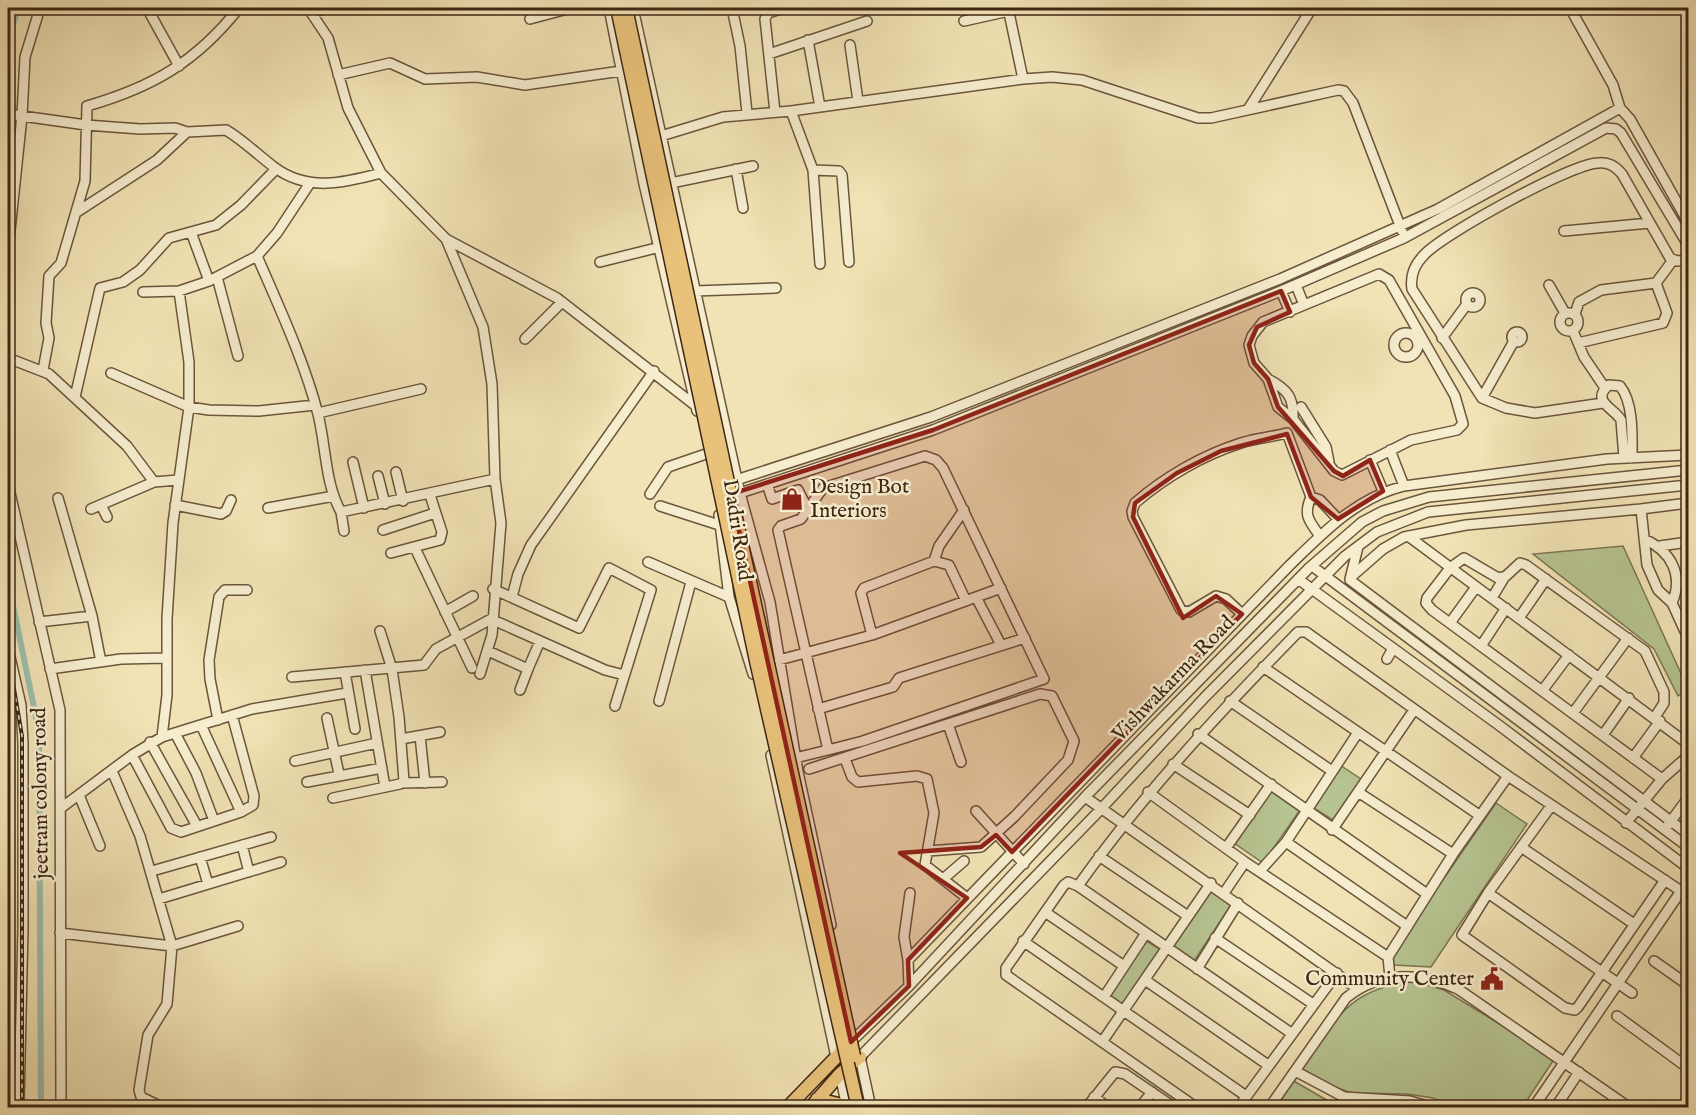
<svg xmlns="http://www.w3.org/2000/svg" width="1696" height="1115" font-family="'IM FELL English',serif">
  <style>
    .green { fill: #b6c491; stroke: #7a7552; stroke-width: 1.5 }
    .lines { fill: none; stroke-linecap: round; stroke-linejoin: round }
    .canal { stroke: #9bbeac; stroke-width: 6 }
    .minor-casing { stroke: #6b553c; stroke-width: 12 }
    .major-casing { stroke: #3e2614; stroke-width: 15 }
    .minor { stroke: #f6edcf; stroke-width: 9 }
    .major { stroke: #e8c27a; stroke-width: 12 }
    .rail-casing { stroke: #3e2614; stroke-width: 4 }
    .rail { stroke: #f6edcf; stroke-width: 1.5; stroke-dasharray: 4.5; stroke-linecap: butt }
    .major-bridge-casing { stroke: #3e2614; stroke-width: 15; stroke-linecap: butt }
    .major-bridge { stroke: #e8c27a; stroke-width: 12 }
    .marked { fill: #8f2418; fill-opacity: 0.2; stroke: #8f2418; stroke-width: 4.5; stroke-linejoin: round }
    .labels { text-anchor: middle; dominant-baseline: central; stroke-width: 5; stroke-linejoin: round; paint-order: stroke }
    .poi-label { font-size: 21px; fill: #3e2614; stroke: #f6edcf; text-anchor: start }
    .street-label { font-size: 21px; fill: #3e2614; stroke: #f6edcf }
  </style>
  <rect width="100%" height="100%" fill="#f1e3b5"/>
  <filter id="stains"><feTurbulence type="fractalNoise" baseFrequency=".00333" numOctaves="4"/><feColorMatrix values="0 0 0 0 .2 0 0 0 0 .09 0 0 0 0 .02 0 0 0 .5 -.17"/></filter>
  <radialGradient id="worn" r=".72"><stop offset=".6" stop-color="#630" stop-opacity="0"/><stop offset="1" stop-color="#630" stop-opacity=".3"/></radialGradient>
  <path class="green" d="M1623,546L1688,689L1678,696L1654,649L1533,554Z
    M1340,765L1361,779L1333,820L1312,807Z
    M1270,790L1300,810L1263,863L1234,843Z
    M1496,803L1527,824L1431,967L1394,965L1391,955Z
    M1209,890L1231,905L1194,961L1172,946Z
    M1145,940L1161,950L1124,1005L1108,995Z
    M1413,981L1444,990L1555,1058L1522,1108L1455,1107L1433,1098L1407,1094L1352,1093L1329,1085L1301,1068C1336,1019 1348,989 1413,981Z
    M1292,1080L1330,1102L1357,1107L1274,1108Z"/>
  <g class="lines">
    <path class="canal" d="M8,42L18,8
      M8,581L39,732L41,1108"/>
    <g class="minor-casing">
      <path id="minor" d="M147,8L179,66
        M308,8L328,38L348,108L381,173
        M609,8L644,184L697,411
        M633,8L740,493L770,602L798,772L831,925
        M732,8L740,46L747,113
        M1008,8L1023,79
        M1570,8L1613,85L1620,108L1630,119L1688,222
        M312,13L325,8
        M530,19L571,8
        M964,21L1009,11
        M808,40L820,107
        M850,45L858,101
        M769,54L867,21
        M338,75L390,63L425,79L477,77L525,85L621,71
        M1249,108L1312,8
        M791,111L813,170L839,171L842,175L849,262
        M775,112L765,19L768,13L784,8
        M8,114L86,125L140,129L175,128L187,132L226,130C243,140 258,155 274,167C307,192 344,183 381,173L446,239L557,298L696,406
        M661,136L723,117L791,111L1023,79L1052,77L1082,80L1198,118H1211L1338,90L1344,91L1353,103L1402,231
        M736,169L743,208
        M813,170L820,264
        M671,183L753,166
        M77,212L157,160L187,132
        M1564,231L1650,223
        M191,232L209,281L257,256L277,233L310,183
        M446,239L483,327L492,384L495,479L501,523L492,635L480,674
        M8,250L22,116L25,57L40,8
        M257,256C279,307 304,360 318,414C326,446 325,484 341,512L495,479
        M600,262L660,247
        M1379,274L1389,280L1455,396L1463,424L1457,430L1411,440L1342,475L1334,471L1293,419L1278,407L1268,379L1254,363L1249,345L1252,336L1263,322Z
        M217,277L238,356
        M1296,285L1304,305
        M1549,285L1565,313
        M695,291L776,288
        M1281,291L1290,312
        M143,292L179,291L209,281
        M1466 300a7 7 0 1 1 14 0a7 7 0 1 1-14 0Z
        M1560 322a9 9 0 1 1 18 0a9 9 0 1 1-18 0Z
        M1575,314L1579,302L1601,290L1656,283L1673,260
        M1573,331L1584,357L1605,388
        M1512 337a5 5 0 1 1 10 0a5 5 0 1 1-10 0Z
        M1394 345a12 12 0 1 1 24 0a12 12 0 1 1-24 0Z
        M1442,338L1467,304
        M525,339L562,302
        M1578,343L1663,323L1667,313L1656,283
        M8,358L49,374L127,446L154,482L178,480
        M43,370L49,338L46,323L49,276L61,263L85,181L87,106C153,87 196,62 239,8
        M111,373L189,407L209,410L259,411L315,405
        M1268,379C1287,389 1294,397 1293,419
        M75,397L100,288L123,282L140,270L169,238L216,225L241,205L276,169
        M1482,398L1514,341
        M1603,403L1535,413L1506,408L1482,398L1412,289C1410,276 1415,264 1424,255C1443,234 1571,164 1598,163C1609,162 1615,166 1622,174L1670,258L1677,261L1688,260
        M1301,407L1326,447L1329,462
        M318,413L421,389
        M1390,450L1404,486
        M925,456L936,460L943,468L1044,679L863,741L828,750L778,530L781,526L801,519L823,488Z
        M1624,458L1621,420C1614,408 1590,401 1609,385L1620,386C1634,403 1632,437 1632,458
        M1370,460L1383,491
        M353,462L364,508
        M396,472L403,501
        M378,476L385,504
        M733,481L931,417L1280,279L1438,209L1620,108
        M8,484L60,710L61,1108
        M767,484L772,499L798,490L804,502
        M650,494L668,467L706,454
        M725,495L740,493L933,430L1281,291L1404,238L1606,128L1616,129L1621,133L1688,245
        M1311,497L1320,500L1338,519
        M58,498L92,616L101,662
        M1688,503L1641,509L1647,565L1658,590L1672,603L1688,638
        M101,505L107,517
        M175,505L221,514L226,511L231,500
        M660,506L716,524L720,520
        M268,508L334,496
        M91,509L154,482
        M341,512L344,531
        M719,515L729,597L753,674
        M383,530L435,513
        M1408,536L1684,741
        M1644,539C1671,551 1684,575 1672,603
        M1660,546L1688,542
        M415,548L472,668
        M391,553L440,540L442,532L430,495
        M934,561L939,546L964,510
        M648,562L729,597
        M1312,566L1688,847
        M1351,577L1383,549L1404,537L1466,525L1641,509
        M1298,579L1500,726L1688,868
        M1350,579L1358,547
        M1350,580L1688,834
        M493,589L579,628L609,568L651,590L615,706
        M512,597L518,574L531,545L654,371
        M976,597L1001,645
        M1492,598L1504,578
        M445,612L473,596
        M1242,614L1226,599L1216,596L1189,612L1181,610L1133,517L1132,511L1135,503C1165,477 1203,455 1241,443C1256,438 1272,437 1287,433L1311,497C1303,515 1309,521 1320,536
        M1519,618L1546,579
        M39,622L92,616
        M1450,623L1476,587
        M872,635L861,593L864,588L934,561L949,565L966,601
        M1481,646L1506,608
        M8,648L21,705L23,743V928L19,1103
        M488,651L528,669L520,690
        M1387,659L1393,648
        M779,660L872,635L1001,588
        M1263,667L1479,815
        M50,669L121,659L166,658
        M528,669L540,641
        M365,670L385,787
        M345,672L355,729
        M292,677L424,665L436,649L491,619L605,670L624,675
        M1542,691L1569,655
        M659,701L691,582
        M1230,701L1332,771
        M818,709L893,687L899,678L1025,638
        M1573,713L1628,638
        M232,715L254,796L253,805L241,812
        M1655,717L1664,703V692L1645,651L1526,565L1520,563L1506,576L1498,578L1464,558L1450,568L1427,598L1426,603L1432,610L1662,779
        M327,718L339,774
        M218,720L210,679L209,660L219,597L225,590H247
        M948,724L961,762
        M175,733L196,773L214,821
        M1198,734L1427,894
        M1603,735L1629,698
        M420,736L425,783
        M162,737L167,695V619L173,523L189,407V362L179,291
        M401,739L440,732
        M150,742L197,826
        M132,755L171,828L181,832L241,812L201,725
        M771,755L836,1057
        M795,758L828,750
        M1633,758L1660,721
        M845,759L852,777L858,782L917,776L927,779L934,813L925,865L967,898
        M295,761L377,743
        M1173,764L1250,815
        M809,769L1040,694L1052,696L1074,741L1068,760L1015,816L981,847L928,851
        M112,771L140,836L172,946L167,1004L148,1035L139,1090L141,1097L164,1108
        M307,782L382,768
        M403,783L442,782
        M1148,792L1245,862L1388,957
        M1358,792L1453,854
        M79,795L100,846
        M1085,797L1358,989
        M333,798L400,784L404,781L399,717L392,669L380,631
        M1551,806L1488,893L1462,935L1565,1008L1575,1010L1578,1007L1665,880
        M61,808L132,755L162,737L252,709L347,693
        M976,811L1024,864
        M1626,823L1662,779L1688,756
        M1668,825L1688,798
        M1332,830L1414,710
        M1286,842L1407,926
        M242,845L249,872
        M1521,847L1634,924
        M1226,848L1271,784
        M1099,856L1188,916
        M200,857L208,884
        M152,871L271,837
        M1260,871L1286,842L1357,734
        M943,879L964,861
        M1078,886C1143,794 1219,713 1298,632H1306L1508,776L1681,891L1533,1108
        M1224,893L1245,862
        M1488,893L1632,993
        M159,899L281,862
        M1045,912L1124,966
        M60,933L172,946L238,926
        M1215,938L1313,1004
        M1023,941L1246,1096
        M908,960L904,937L910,893
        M1654,961L1688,985
        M1197,969L1238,903
        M1390,977L1388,957L1453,854L1508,776
        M1145,980L1268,1065
        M909,986L908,960L1289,566C1324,532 1356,498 1404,486L1607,459L1688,455
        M1104,997L1146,933
        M1617,1016L1688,1068
        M854,1039L909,986L1085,797L1309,568L1362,522L1383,511L1429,497L1688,470
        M1102,1042L1211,883
        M1295,1071L1344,1097L1410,1101L1434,1108
        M840,1074L847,1108
        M1094,1097L1109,1108
        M8,1098L28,1108
        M871,1108L860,1057L1101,809L1205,697L1345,556L1377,532L1428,512L1688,485
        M1086,1108L1115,1072L1125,1074L1175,1108
        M1139,1108L1152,1092
        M1197,1108L1006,975V968L1064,885L1068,882L1078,886L1291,1033
        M1238,1108L1337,973
        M1269,1108L1346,998C1379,971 1419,972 1458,989L1630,1108
        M1555,1108L1579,1072"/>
    </g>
    <g class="major-casing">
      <path id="major" d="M817,1099L847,1106
        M787,1108L849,1044
        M810,1108L840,1074L860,1057"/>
    </g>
    <use href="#minor" class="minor"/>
    <use href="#major" class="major"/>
    <g class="rail-casing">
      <path id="rail" d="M8,653L22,736V1108"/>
    </g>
    <use href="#rail" class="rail"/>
    <g class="major-bridge-casing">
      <path id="major-bridge" d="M617,8L756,661L858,1108
        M626,8L731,496
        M735,513L854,1056"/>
    </g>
    <use href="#major-bridge" class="major-bridge"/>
  </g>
  <path class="marked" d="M1281,291L1290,312L1257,327L1249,345L1254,363L1268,379L1278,407L1334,471L1343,476L1370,460L1383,491L1338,519L1311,497L1287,434L1221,451L1177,473L1135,503L1133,517L1183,618L1216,596L1242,614L1012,852L996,835L981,847L900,853L967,898L908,960L909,986L851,1042L731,494L933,430Z"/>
  <defs>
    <g id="shop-bare" transform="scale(1.8)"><path d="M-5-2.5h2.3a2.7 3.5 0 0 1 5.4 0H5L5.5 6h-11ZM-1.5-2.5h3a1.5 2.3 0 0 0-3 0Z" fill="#8f2418" stroke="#f6edcf" stroke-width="2.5" paint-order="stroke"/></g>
    <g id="civic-bare" transform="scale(1.8)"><path d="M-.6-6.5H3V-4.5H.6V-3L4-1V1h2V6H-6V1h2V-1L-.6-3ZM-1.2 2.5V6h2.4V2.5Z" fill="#8f2418" stroke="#f6edcf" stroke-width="2.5" paint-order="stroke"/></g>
  </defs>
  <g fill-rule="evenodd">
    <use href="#shop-bare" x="792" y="499"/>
    <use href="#civic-bare" x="1492" y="979"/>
  </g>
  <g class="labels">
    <g class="poi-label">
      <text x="810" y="487">Design Bot<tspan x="810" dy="24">Interiors</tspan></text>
      <text x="1474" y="979" text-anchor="end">Community Center</text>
    </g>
    <g class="street-label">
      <text transform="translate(737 530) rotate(81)">Dadri Road</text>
      <text transform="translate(1174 679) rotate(-46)">Vishwakarma Road</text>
      <text transform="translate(41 793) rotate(-91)">jeetram colony road</text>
    </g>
  </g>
  <rect width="1696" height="1115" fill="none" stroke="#f1e3b5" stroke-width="30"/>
  <rect x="9" y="9" width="1678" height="1097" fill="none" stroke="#3e2614" stroke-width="3"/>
  <rect x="15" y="15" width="1666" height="1085" fill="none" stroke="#3e2614" stroke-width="1.5"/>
  <rect width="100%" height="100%" filter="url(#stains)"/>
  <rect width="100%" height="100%" fill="url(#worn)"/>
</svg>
